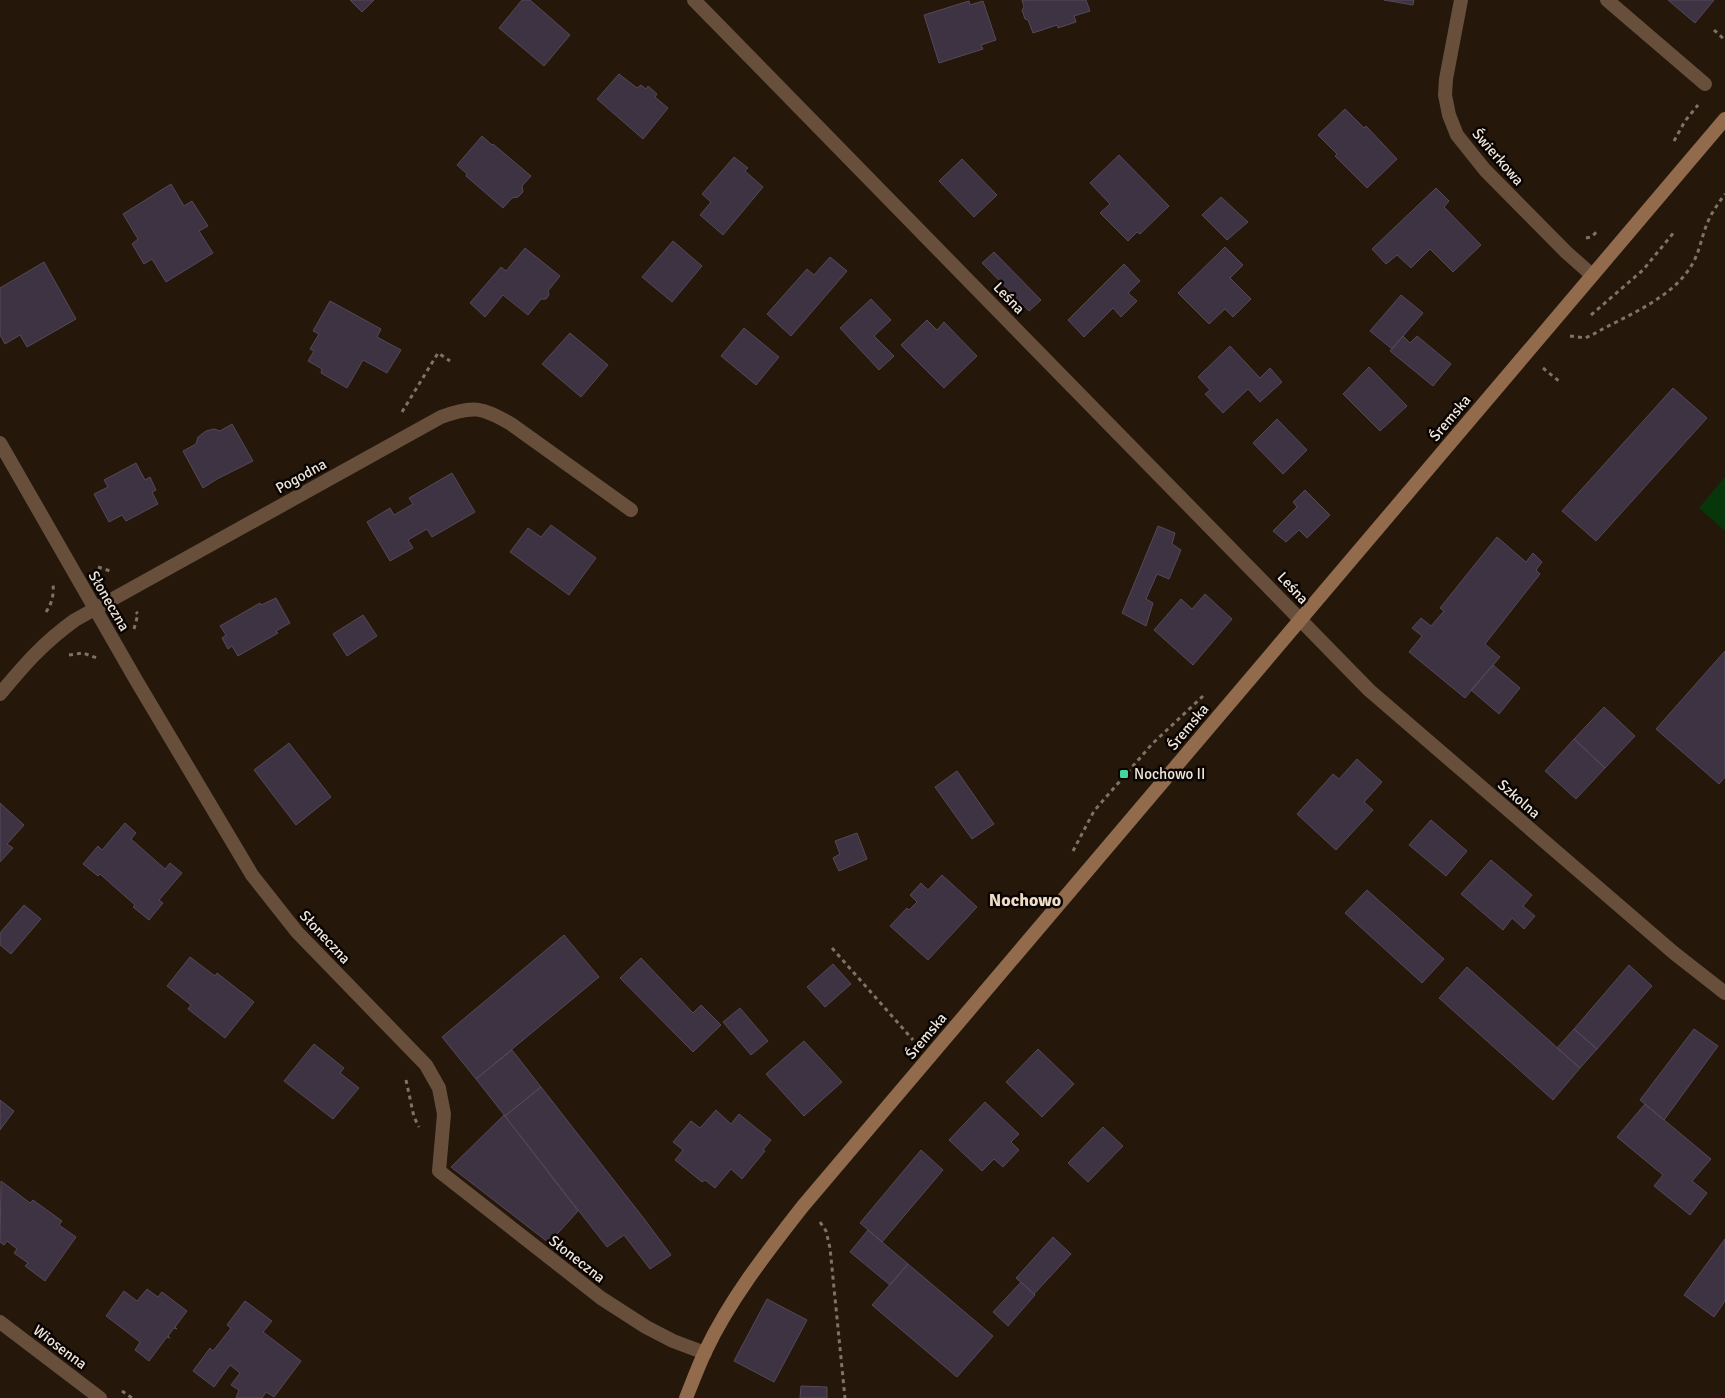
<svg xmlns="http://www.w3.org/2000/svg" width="1725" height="1398" font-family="Signika,sans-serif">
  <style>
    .green { fill: #07360a }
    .building { fill: #3e3343; stroke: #55485a }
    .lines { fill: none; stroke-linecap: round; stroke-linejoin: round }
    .path { stroke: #7e7366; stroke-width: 3; stroke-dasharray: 4 4; stroke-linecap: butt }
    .service { stroke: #674f3c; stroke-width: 14 }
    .minor { stroke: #674f3c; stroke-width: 14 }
    .secondary { stroke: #926b4d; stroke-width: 14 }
    .poi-dot { fill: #43d4a0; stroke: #0a0502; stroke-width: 2 }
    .labels { text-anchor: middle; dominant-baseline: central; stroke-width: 5; stroke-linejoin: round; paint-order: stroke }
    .street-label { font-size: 15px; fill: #efe6dc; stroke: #0a0502 }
    .poi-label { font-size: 15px; fill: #efe6dc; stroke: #0a0502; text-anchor: start }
    .quarter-label { font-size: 18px; font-weight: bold; fill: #eedcc8; stroke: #0a0502 }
  </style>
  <rect width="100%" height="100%" fill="#25180a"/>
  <path class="green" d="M1725,477V531L1699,508Z"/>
  <path class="building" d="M350,0H374L362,12Z
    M522,0H530L570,35L544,66L499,28Z
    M1022,0H1086L1090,11L1074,16L1076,22L1058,28L1057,25L1033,33L1028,20L1025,19L1022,10L1024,7Z
    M1384,0H1414L1413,5Z
    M1668,0H1714L1695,23Z
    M969,1L970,5L983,1L996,40L981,45L983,49L939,63L924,15Z
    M619,74L637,88L641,85L646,89L648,86L657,94L655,97L668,108L643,139L597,99Z
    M1345,109L1364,128L1366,126L1397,159L1367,188L1335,156L1337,154L1318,135Z
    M482,136L492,145L493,144L531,176L522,186L523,192L518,197L512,198L503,208L466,176L467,174L457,165Z
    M1119,155L1169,206L1140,234L1137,232L1128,241L1100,213L1110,204L1090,183Z
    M734,157L748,168L745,171L763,187L723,235L700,215L711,202L702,194Z
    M962,159L997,195L974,217L939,181Z
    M171,184L184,206L192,201L208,226L199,231L213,253L166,282L152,259L144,264L132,244L138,239L123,214Z
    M1436,188L1449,201L1444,207L1481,245L1453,272L1430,249L1411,268L1397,255L1386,264L1372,249Z
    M1221,197L1248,222L1227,240L1202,215Z
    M673,241L702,266L672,302L642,277Z
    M1225,247L1243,265L1230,278L1251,299L1233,317L1225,309L1209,324L1178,293Z
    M525,248L560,276L548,291L549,295L546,299H541L528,315L503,295L485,317L470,303L501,267L506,271Z
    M994,252L1041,300L1029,311L982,263Z
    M830,257L847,271L791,336L767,314L807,269L814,275Z
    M44,262L76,319L27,347L20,335L5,344L0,335V288Z
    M1124,264L1140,281L1128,293L1137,301L1121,317L1113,308L1084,337L1068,320Z
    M1401,295L1423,313L1392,349L1370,331Z
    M871,299L891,320L874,336L894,356L879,370L840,328Z
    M330,301L381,329L377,337L401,350L387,373L363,360L347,388L321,373L322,369L308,361L314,351L310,349L319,334L313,331Z
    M927,320L937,330L944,322L977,356L944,388L901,345Z
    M744,328L779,357L756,385L721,356Z
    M570,333L608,365L581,397L542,364Z
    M1403,336L1410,343L1417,336L1451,364L1433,386L1390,351Z
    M1230,346L1260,378L1270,368L1282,382L1260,402L1248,389L1223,413L1205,394L1210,390L1198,377Z
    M1369,367L1407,406L1380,431L1343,394Z
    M1673,388L1707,418L1596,541L1562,511Z
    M1277,419L1307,450L1283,474L1253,443Z
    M232,424L253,461L217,479L203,488L183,451L196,444L198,437L206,431L214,429L220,431Z
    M136,463L145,480L150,477L156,490L152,492L158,504L126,521L122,515L109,522L94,494L108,487L104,480Z
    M452,473L475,512L432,537L427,529L408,540L413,548L390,561L367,522L390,508L394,515L413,504L409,498Z
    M1305,490L1330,515L1307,538L1299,530L1286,542L1273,531L1297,507L1293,502Z
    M551,525L596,558L569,595L510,552L528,528L541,537Z
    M1158,526L1175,533L1172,544L1181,550L1169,579L1157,574L1146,599L1153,603L1146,626L1122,613Z
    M1497,537L1526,562L1533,553L1542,562L1536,570L1540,574L1485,644L1500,657L1465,698L1409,652L1422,636L1412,628L1421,618L1431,626L1444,611L1440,608Z
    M1205,594L1232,619L1193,665L1154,630L1181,599L1192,609Z
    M276,598L290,623L276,631L278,633L238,656L232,646L228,649L222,638L226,635L220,626L260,603L261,605Z
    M363,615L377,636L347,656L333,634Z
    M1725,651V777L1719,784L1656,729Z
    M1493,665L1520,688L1499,714L1471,690Z
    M1604,707L1635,736L1605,768L1574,739Z
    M1574,739L1605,768L1576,799L1545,771Z
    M289,743L331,797L296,825L254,770Z
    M1357,759L1382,782L1364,802L1373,810L1336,850L1297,814L1333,774L1339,779Z
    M957,771L994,824L972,839L935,787Z
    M0,803L24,825L7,844L13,848L0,862Z
    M1431,820L1467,851L1446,876L1409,845Z
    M125,823L136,833L131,839L165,869L170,863L182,873L159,900L163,903L149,920L133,907L135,905L100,874L98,876L83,864L98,846L102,850Z
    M857,833L867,859L839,871L833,858L840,854L835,841Z
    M1491,860L1532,895L1523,906L1535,916L1524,929L1512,918L1503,930L1461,894Z
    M942,875L977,907L928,960L890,926L907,908L909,910L917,902L910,895L921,883L928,890Z
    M1367,890L1444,959L1422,983L1345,913Z
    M24,905L41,919L11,954L0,945V933Z
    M564,935L599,977L476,1079L442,1037Z
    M190,957L215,976L217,973L254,1002L225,1038L188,1009L191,1005L167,986Z
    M641,958L693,1013L701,1005L721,1025L693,1052L620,978Z
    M833,964L851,984L825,1007L807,987Z
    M1629,965L1652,986L1597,1049L1574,1029Z
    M1467,967L1580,1068L1553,1100L1439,998Z
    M740,1008L768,1041L751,1055L723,1022Z
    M1574,1029L1597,1049L1580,1068L1557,1048Z
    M1694,1029L1718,1046L1664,1120L1640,1100Z
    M804,1041L842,1082L804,1116L766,1074Z
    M314,1044L344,1068L340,1073L359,1088L333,1119L284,1081Z
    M1038,1049L1074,1084L1042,1117L1006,1082Z
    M512,1050L541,1087L505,1116L476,1079Z
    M541,1087L645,1220L671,1255L650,1269L624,1235L607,1247L505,1116Z
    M0,1100L14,1111L0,1130Z
    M985,1102L1019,1134L1011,1142L1019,1150L1003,1167L994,1159L982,1171L949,1140Z
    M1645,1104L1711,1159L1692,1181L1707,1193L1690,1215L1654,1186L1663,1175L1617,1137Z
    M716,1110L731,1124L739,1114L771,1140L763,1150L765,1151L742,1179L731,1169L715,1188L705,1180L702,1182L675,1160L683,1150L673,1142L691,1121L700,1128Z
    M504,1115L578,1211L549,1243L451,1167Z
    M1103,1127L1123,1146L1088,1182L1068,1163Z
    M921,1150L943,1170L882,1242L860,1223Z
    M1,1181L30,1203L33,1200L62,1221L59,1225L76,1237L45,1281L25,1266L28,1263L14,1253L17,1249L7,1241L4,1245L0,1242Z
    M868,1230L908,1264L890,1285L850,1252Z
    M1053,1237L1071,1254L1034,1294L1016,1278Z
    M1725,1239V1301L1714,1317L1684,1295Z
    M908,1264L993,1336L957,1377L872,1305Z
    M1021,1282L1035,1295L1008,1326L993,1312Z
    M147,1289L158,1297L162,1292L187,1311L175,1327L177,1329L174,1328L168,1336L170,1338L167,1337L149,1361L135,1350L140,1342L106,1316L124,1291L137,1301Z
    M767,1299L807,1320L774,1382L734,1361Z
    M245,1301L272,1321L263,1332L301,1361L274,1397L266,1392L262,1398H236L239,1390L231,1385L240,1373L230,1365L214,1387L193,1371L210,1348L213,1351L231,1328L227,1325Z
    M801,1386L827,1387V1398H800Z"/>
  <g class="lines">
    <path class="path" d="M1714,30L1725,40
      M1674,141L1685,121L1698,105
      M1586,238L1591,237L1599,230
      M1591,315L1643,270L1675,231
      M1570,336L1585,338L1592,335C1628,314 1674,299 1694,261C1700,249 1702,236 1707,224C1711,213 1718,204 1725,194
      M1543,368L1560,382
      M402,412L438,353L450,361
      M98,567L113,572
      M46,612C52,603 54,595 53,583
      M134,629L138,614L136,612
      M69,655L83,653L97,658
      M1073,851L1094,811L1152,744L1203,696
      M832,948L913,1040
      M406,1080L414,1117L419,1127
      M820,1222L826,1231L830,1248L845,1398
      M122,1391L132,1398"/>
    <path class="service" d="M1607,0L1705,84"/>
    <path class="minor" d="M694,0L1369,690L1674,953L1725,993
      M1461,0L1446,79L1445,95L1449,115L1457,135L1485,170L1566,252L1592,275
      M0,443L136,680L252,875L297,932L426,1065L439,1088L444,1114L439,1171L601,1298L646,1327L673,1341L705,1353
      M0,694C25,664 43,643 75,620L441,417C473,405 482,407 511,424L631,510
      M0,1322L100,1398"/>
    <path class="secondary" d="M686,1398C692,1383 698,1367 705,1352C730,1299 767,1252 803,1206L1725,119"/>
  </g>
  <rect class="poi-dot" x="1119" y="769" width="10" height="10" rx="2.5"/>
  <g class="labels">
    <g class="street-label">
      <text transform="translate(1498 157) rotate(49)">Świerkowa</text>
      <text transform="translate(1009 298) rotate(46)">Leśna</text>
      <text transform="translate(1450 418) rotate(-50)">Śremska</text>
      <text transform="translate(301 476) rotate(-29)">Pogodna</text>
      <text transform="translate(1293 588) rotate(47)">Leśna</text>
      <text transform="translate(109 601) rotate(60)">Słoneczna</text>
      <text transform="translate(1188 727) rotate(-50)">Śremska</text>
      <text transform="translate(1519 799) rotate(41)">Szkolna</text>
      <text transform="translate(325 937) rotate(47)">Słoneczna</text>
      <text transform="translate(926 1036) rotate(-50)">Śremska</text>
      <text transform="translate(577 1259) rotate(38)">Słoneczna</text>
      <text transform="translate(60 1347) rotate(37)">Wiosenna</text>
    </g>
    <g class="poi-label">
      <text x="1134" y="774">Nochowo II</text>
    </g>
    <g class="quarter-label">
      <text x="1025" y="900">Nochowo</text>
    </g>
  </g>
</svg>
